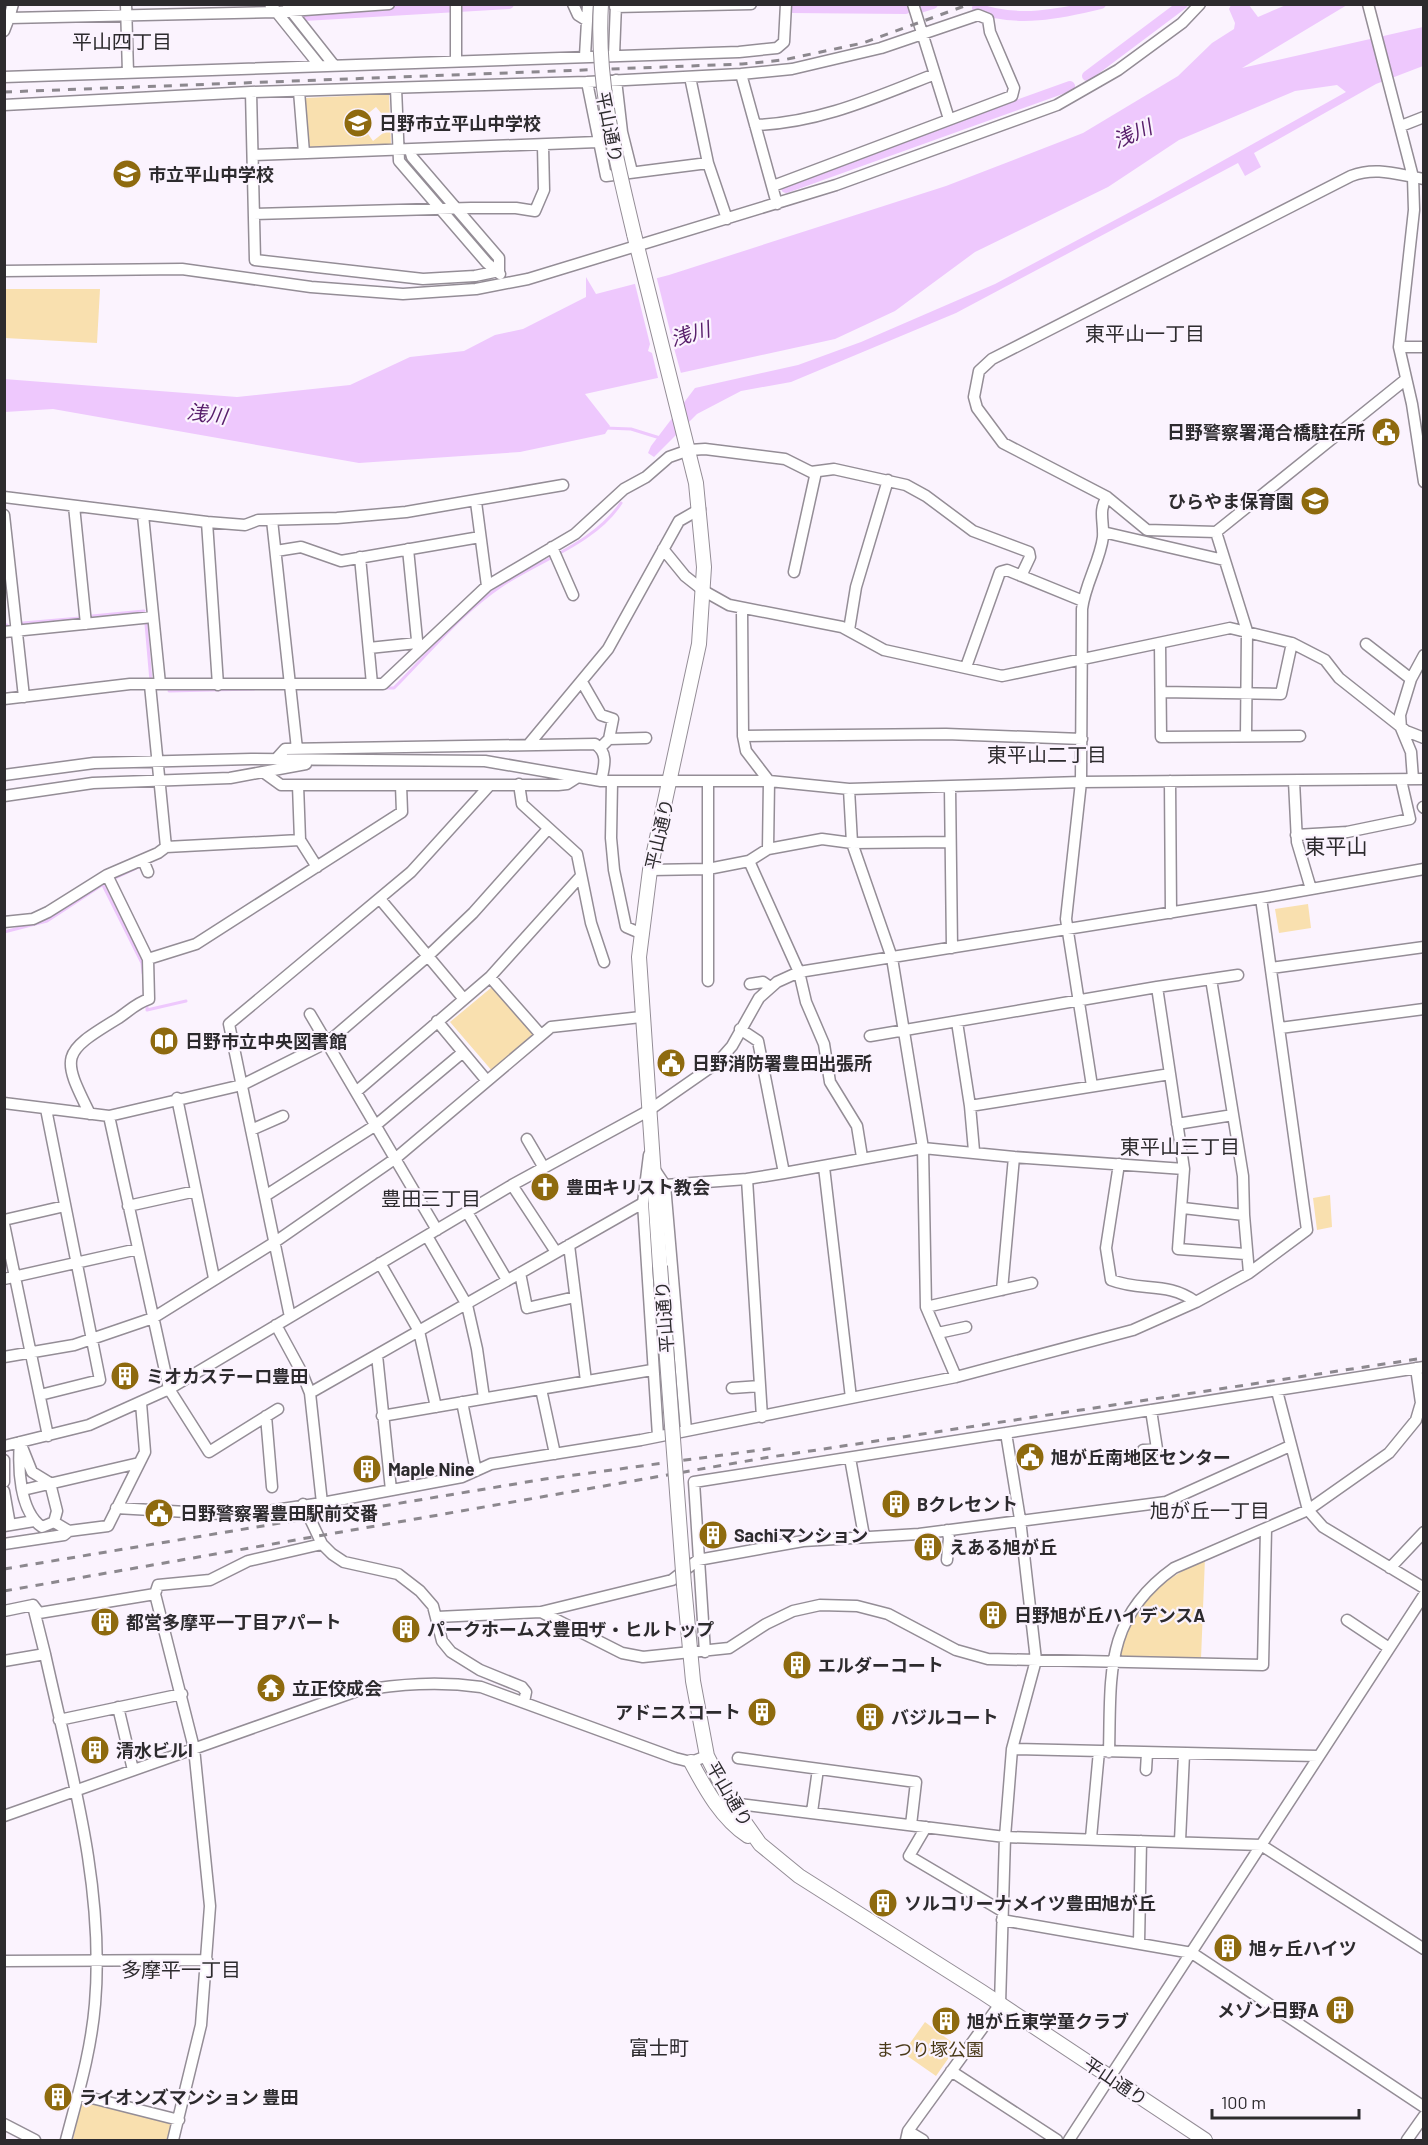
<svg xmlns="http://www.w3.org/2000/svg" width="1428" height="2145" font-family="Barlow,'Noto Sans JP',sans-serif">
  <style>
    .green { fill: #f9e0af; fill-rule: evenodd }
    .water { fill: #eec8fd }
    .pier { fill: #fbf3fe }
    .lines { fill: none; stroke-linecap: round; stroke-linejoin: round }
    .stream { stroke: #eec8fd; stroke-width: 3 }
    .canal { stroke: #eec8fd; stroke-width: 10 }
    .minor-casing { stroke: #948d96; stroke-width: 13 }
    .major-casing { stroke: #948d96; stroke-width: 16 }
    .minor { stroke: #fff; stroke-width: 10 }
    .major { stroke: #fff; stroke-width: 14 }
    .rail { stroke: #8c888e; stroke-width: 3; stroke-dasharray: 8 8; stroke-linecap: butt }
    .major-bridge-casing { stroke: #948d96; stroke-width: 16; stroke-linecap: butt }
    .major-bridge { stroke: #fff; stroke-width: 14 }
    .labels { text-anchor: middle; dominant-baseline: central; stroke-width: 4.5; stroke-linejoin: round; paint-order: stroke }
    .poi-label { font-size: 18px; font-weight: bold; fill: #2d2b2e; stroke: #fbf3fe; text-anchor: start }
    .street-label { font-size: 18px; fill: #2d2b2e; stroke: #fbf3fe }
    .park-label { font-size: 18px; fill: #493918; stroke: #fbf3fe }
    .neighbourhood-label { font-size: 20px; fill: #2d2b2e; stroke: #fbf3fe }
    .water-label { font-size: 20px; font-style: italic; fill: #59206c; stroke: #fbf3fe }
    .quarter-label { font-size: 21px; fill: #2d2b2e; stroke: #fbf3fe }
  </style>
  <rect width="100%" height="100%" fill="#fbf3fe"/>
  <path class="green" d="M389,94L391,145L307,147L305,98ZM376,107L392,126L373,141L359,121Z
    M5,289H100L97,343L5,338Z
    M1308,904L1311,928L1279,933L1275,909Z
    M492,987L535,1033L493,1072L450,1022Z
    M1330,1195L1332,1227L1317,1230L1313,1198Z
    M1205,1558L1201,1659L1119,1657C1137,1599 1153,1587 1205,1558Z
    M925,2022L957,2046L936,2076L903,2053Z
    M89,2101L169,2121L173,2128L169,2140H73L81,2103Z"/>
  <path class="water" d="M1231,5H1249L1258,17L1286,5H1347L1242,68L1423,27V66L1376,84L1254,153L1261,167L1245,176L1238,163L956,313L791,382L741,391L697,414L654,457L648,453L651,446L695,388L798,365L861,342L995,284L1147,203L1346,92L1337,85L1295,91L1179,140L1108,187L975,252L895,311L835,339L585,394L610,426L605,434L520,452L359,463L53,409L5,412L4,379L237,397L350,385L410,357L464,351L495,335L523,329L586,297V277L596,294L669,275L946,186L1083,133L1178,76L1212,43L1234,29L1235,23L1229,9Z"/>
  <path class="pier" d="M656,275L672,339L677,342L674,348L682,377L659,382L652,353L648,351L650,344L634,280Z"/>
  <g class="lines">
    <path class="stream" d="M605,428L631,429L660,438
      M92,616L144,611
      M23,623L80,618
      M146,624L151,681
      M4,625H7
      M384,688H394C428,654 461,613 501,586C540,560 595,543 621,503
      M169,691L254,689
      M113,879L141,866
      M103,885L142,963L143,973
      M4,932L47,921L102,885
      M147,1003V1010L186,1001"/>
    <path class="canal" d="M791,8L906,9
      M920,8L933,4
      M977,8C1016,23 1061,14 1101,4
      M304,16L509,4
      M1087,76L1183,4
      M786,188L1070,86"/>
    <g class="minor-casing">
      <path id="minor" d="M126,4L128,73
        M270,4L319,65
        M573,4L578,15L586,20
        M913,4L949,119
        M1368,4L1413,177L1414,210L1399,347L1412,404L1424,482
        M288,7L333,64
        M615,7L751,4
        M9,18L13,4
        M4,31L9,18L276,12L389,4
        M614,55L616,4
        M585,56L588,4
        M456,61V4
        M741,74L777,204
        M4,77L739,52L777,48L784,42L786,4
        M690,77L708,163L727,219
        M616,80L622,132L632,172
        M587,82L606,176L708,163
        M396,88L399,161L487,263L500,274
        M299,91L304,153
        M251,92L255,260L423,279L475,276L499,271
        M4,105L251,92L587,82L741,74L792,69L881,48L978,15L988,19L990,32L1014,88L1012,96L773,186
        M755,125C820,123 876,97 935,74
        M1401,126L1424,117
        M410,150L412,157L499,258V271
        M254,155L598,142
        M254,214L471,208H516L535,211L544,190L543,146
        M4,271L182,269L311,287L403,294L476,289L528,279L836,185L1057,105L1118,70L1182,23L1200,4
        M1399,347H1424
        M1405,380L1216,532L1147,530L1107,497L1003,443L977,408L974,397L979,371L992,359L1351,176C1377,166 1398,175 1424,179
        M4,497L207,522L218,685
        M476,502L487,586
        M74,506L86,624
        M4,515L24,697
        M143,515L160,684
        M272,520L297,749
        M207,522L245,525L258,520L337,518L406,512L563,485
        M1103,532L1224,560
        M1216,532L1247,631L1246,736
        M552,547L573,595
        M408,549L418,650
        M663,549L685,576L704,591L729,605L842,627L884,650L1002,676L1230,628L1292,643L1325,660L1339,678L1406,731L1424,738
        M276,551L301,547L341,561L480,537
        M794,572L816,472
        M742,609L743,736L746,751L769,781L768,849
        M849,630L856,587L888,480
        M4,632L153,617
        M1160,643L1161,737L1300,736
        M1366,644L1411,679
        M369,648L417,643
        M966,667L1000,572L1007,570L1083,601
        M582,682L601,715L613,719L609,739L600,748
        M372,684H383L487,586L575,534L624,489L646,477L669,457L689,450L705,449L785,459L811,472L834,469L906,485L926,496L973,531L1029,552L1030,557L1021,576
        M150,685L166,847
        M1161,692L1281,694L1292,643
        M4,699L130,684H372L360,557
        M743,736L946,734L1082,739
        M609,739L646,738
        M529,744L608,649L679,521L700,509
        M276,759L285,749L595,744C609,753 604,767 601,781
        M263,772L281,785H558L567,784L578,777
        M4,775L94,763L251,759L485,761L601,781H769L849,789L1081,782L1424,779
        M1413,779L1411,752L1401,728L1400,715L1411,679L1424,655
        M1170,781L1171,913
        M1294,781L1297,842L1311,889
        M612,782L611,838L614,870L626,927L640,933
        M519,784L522,804L577,854L591,923L604,962
        M298,785L300,840
        M950,787L952,948
        M849,789L852,843L892,958L923,1148L926,1307L956,1377
        M4,796L93,783L230,778L306,764
        M1423,807L1424,808
        M1296,835L1347,832L1410,819L1401,780
        M143,860L148,872
        M749,861L799,972L806,1002L824,1044L830,1082L857,1126L862,1157
        M650,870L708,869L749,861L768,849L822,839L852,843L950,842
        M380,899L463,998
        M4,922L33,919L48,912L107,875L158,853L166,847L300,840L317,867
        M148,959L196,944L402,812L401,785
        M1271,968L1424,947
        M490,977L541,1035
        M1211,979L1243,1176L1244,1215
        M708,981V782
        M750,984L763,982L770,987
        M310,1014L437,1230
        M437,1021L487,1081
        M957,1022L970,1106L974,1151
        M1280,1028L1424,1009
        M740,1029L758,1041L784,1173L747,1179L762,1417
        M870,1036L1157,987
        M1170,1074L1184,1169L1178,1249L1245,1254
        M1092,1086L1066,919L1081,782L1082,609C1085,584 1100,561 1103,537C1104,521 1098,511 1107,497
        M357,1091L490,977L580,877
        M177,1098L214,1278
        M4,1103L109,1116L242,1085L328,1042L428,956L473,913L548,829
        M970,1106L1170,1074L1157,987L1238,975
        M90,1114C61,1056 61,1053 117,1019C128,1012 136,1003 149,999L148,959L107,875
        M109,1116L169,1389L209,1452L278,1409
        M1177,1124L1233,1115
        M251,1130L283,1116
        M527,1139L544,1168
        M649,1155L643,1203L658,1436
        M1014,1157L1184,1169
        M1119,1164L1106,1248L1111,1280C1142,1292 1167,1281 1196,1302
        M824,1167L851,1398
        M655,1170L665,1185L686,1430
        M784,1173L923,1148L1014,1157L1002,1290
        M512,1185L556,1252
        M665,1185L747,1179
        M265,1196L376,1125L462,1053
        M128,1206L196,1191
        M1183,1208L1244,1215L1249,1273
        M467,1212L507,1280
        M4,1220L65,1206
        M4,1224L48,1436
        M427,1236L467,1305L477,1349L484,1398
        M569,1245L586,1381
        M380,1263L419,1331L436,1407
        M520,1273L527,1308L575,1297
        M4,1279L138,1249
        M926,1307L1032,1283
        M290,1317L229,1024L411,872L490,785
        M276,1325L302,1373L310,1393L322,1503
        M938,1333L966,1327
        M377,1355L391,1490
        M4,1357L74,1345L153,1318L275,1242L396,1158L551,1027L641,1017
        M732,1388L760,1386
        M541,1389L555,1454
        M1277,1391L1308,1510L1323,1527L1424,1588
        M310,1393L643,1203
        M40,1395L100,1380L46,1109
        M462,1402L476,1471
        M266,1416L272,1487
        M382,1416L652,1370
        M20,1442L32,1472L50,1483L57,1511L54,1522L42,1527C19,1511 18,1467 20,1442Z
        M4,1446L89,1425L169,1389L512,1185L648,1111L717,1063L732,1046L759,998L777,982L799,972L1261,898L1424,869
        M1143,1450L1157,1449L1151,1410
        M850,1458L864,1536
        M4,1460V1482
        M23,1490L139,1463
        M4,1491L10,1525
        M303,1504L322,1544L332,1554L344,1562L398,1574L420,1591L433,1606L442,1641L451,1652L480,1670L522,1687L526,1692L524,1702
        M116,1508L240,1515L322,1503L462,1477L491,1464L641,1440L956,1377L1133,1330L1196,1302L1249,1273L1307,1230L1261,898
        M54,1522L69,1531L108,1526L145,1452L141,1403
        M4,1526L34,1521
        M947,1530L949,1538L947,1560
        M4,1544L64,1535L69,1531
        M1390,1568L1424,1532
        M33,1605L39,1613L155,1594
        M4,1611L33,1605
        M541,1612L622,1653L643,1657L729,1648L766,1624L793,1611L820,1605L857,1606L888,1614L956,1650L988,1659L1263,1665L1266,1529
        M437,1617L541,1612L672,1580L698,1560L803,1541L919,1534L1166,1502L1290,1446
        M1347,1620L1389,1648
        M705,1652L694,1482L1424,1367
        M45,1654C70,1768 105,1886 95,2004C91,2052 78,2094 66,2140
        M4,1661L45,1654L33,1606
        M118,1707L133,1770
        M59,1720L182,1694
        M1012,1749L1318,1756
        M1109,1752C1111,1674 1104,1618 1174,1568L1308,1510L1389,1453L1416,1420L1421,1403L1416,1368
        M738,1758L916,1782L911,1825
        M1146,1770L1147,1753
        M731,1803L1005,1837L1261,1845L1424,1949
        M812,1812L818,1769
        M4,1816L357,1691C400,1684 438,1681 481,1687L675,1758L691,1762L707,1756
        M926,1827L909,1856L1002,1911
        M1091,1838L1099,1751
        M1180,1841L1184,1754
        M1002,1920L1192,1953L1424,2107
        M1139,1943L1141,1841
        M4,1961L207,1960
        M951,2071L1057,2140
        M80,2095L179,2120
        M4,2124L35,2140
        M908,2131L923,2140
        M173,2140L201,2025L210,1906L194,1748L155,1594L158,1585L210,1580L248,1561L322,1544
        M906,2140L908,2131L1000,2004L1005,1837L1012,1749L1036,1660L1020,1519L1006,1433
        M1069,2140L1424,1595
        M1407,2140L1424,2116"/>
    </g>
    <g class="major-casing">
      <path id="major" d="M634,234L696,483L704,567L699,644L650,870L639,957L660,1266
        M684,1585L693,1681L707,1756L731,1803L760,1844L799,1876L982,1992L1205,2140
        M691,1762C706,1790 722,1819 748,1836"/>
    </g>
    <use href="#minor" class="minor"/>
    <use href="#major" class="major"/>
    <path class="rail" d="M4,92L742,64L783,60L863,43L970,4
      M4,1569L545,1479L775,1448
      M4,1591L764,1458L1424,1358"/>
    <g class="major-bridge-casing">
      <path id="major-bridge" d="M601,4C596,84 616,157 634,234
        M660,1266L684,1585"/>
    </g>
    <use href="#major-bridge" class="major-bridge"/>
  </g>
  <defs>
    <g id="school-disc" transform="scale(1.5)"><circle r="9.5" fill="#8e6a0e" stroke="#fbf3fe"/><path d="M0-5L7-2L0 1L-7-2ZM-4 1L0 2.5L4 1V4Q0 6-4 4Z" fill="#fff"/></g>
    <g id="civic-disc" transform="scale(1.5)"><circle r="9.5" fill="#8e6a0e" stroke="#fbf3fe"/><path d="M-.6-6.5H3V-4.5H.6V-3L4-1V1h2V6H-6V1h2V-1L-.6-3ZM-1.2 2.5V6h2.4V2.5Z" fill="#fff"/></g>
    <g id="library-disc" transform="scale(1.5)"><circle r="9.5" fill="#8e6a0e" stroke="#fbf3fe"/><path d="M-6-4Q-3-5.5-.7-3.5V5Q-3 3-6 4ZM6-4Q3-5.5 .7-3.5V5Q3 3 6 4Z" fill="#fff"/></g>
    <g id="church-disc" transform="scale(1.5)"><circle r="9.5" fill="#8e6a0e" stroke="#fbf3fe"/><path d="M-1.2-6h2.4v3.5h3.3v2.4h-3.3V6h-2.4V-.1h-3.3v-2.4h3.3Z" fill="#fff"/></g>
    <g id="building-disc" transform="scale(1.5)"><circle r="9.5" fill="#8e6a0e" stroke="#fbf3fe"/><path d="M-4-6H4V6H1V3H-1V6H-4ZM-2.5-4.3h1.7v1.8h-1.7ZM.8-4.3h1.7v1.8H.8ZM-2.5-1h1.7V.8h-1.7ZM.8-1h1.7V.8H.8Z" fill="#fff"/></g>
    <g id="temple-disc" transform="scale(1.5)"><circle r="9.5" fill="#8e6a0e" stroke="#fbf3fe"/><path d="M0-6L5-2H3V0L6.5 2.5H4V6H1.5V3h-3V6H-4V2.5H-6.5L-3 0V-2H-5Z" fill="#fff"/></g>
  </defs>
  <g fill-rule="evenodd">
    <use href="#school-disc" x="358" y="123"/>
    <use href="#school-disc" x="127" y="174"/>
    <use href="#civic-disc" x="1386" y="432"/>
    <use href="#school-disc" x="1315" y="501"/>
    <use href="#library-disc" x="164" y="1041"/>
    <use href="#civic-disc" x="671" y="1063"/>
    <use href="#church-disc" x="545" y="1187"/>
    <use href="#building-disc" x="125" y="1376"/>
    <use href="#civic-disc" x="1030" y="1457"/>
    <use href="#building-disc" x="367" y="1469"/>
    <use href="#building-disc" x="896" y="1504"/>
    <use href="#civic-disc" x="159" y="1513"/>
    <use href="#building-disc" x="713" y="1535"/>
    <use href="#building-disc" x="928" y="1547"/>
    <use href="#building-disc" x="993" y="1615"/>
    <use href="#building-disc" x="105" y="1622"/>
    <use href="#building-disc" x="406" y="1629"/>
    <use href="#building-disc" x="797" y="1665"/>
    <use href="#temple-disc" x="271" y="1688"/>
    <use href="#building-disc" x="762" y="1712"/>
    <use href="#building-disc" x="870" y="1717"/>
    <use href="#building-disc" x="95" y="1750"/>
    <use href="#building-disc" x="883" y="1903"/>
    <use href="#building-disc" x="1228" y="1948"/>
    <use href="#building-disc" x="1340" y="2010"/>
    <use href="#building-disc" x="946" y="2021"/>
    <use href="#building-disc" x="58" y="2097"/>
  </g>
  <g class="labels">
    <g class="poi-label">
      <text x="379" y="123">日野市立平山中学校</text>
      <text x="148" y="174">市立平山中学校</text>
      <text x="1365" y="432" text-anchor="end">日野警察署滝合橋駐在所</text>
      <text x="1294" y="501" text-anchor="end">ひらやま保育園</text>
      <text x="185" y="1041">日野市立中央図書館</text>
      <text x="692" y="1063">日野消防署豊田出張所</text>
      <text x="566" y="1187">豊田キリスト教会</text>
      <text x="146" y="1376">ミオカステーロ豊田</text>
      <text x="1051" y="1457">旭が丘南地区センター</text>
      <text x="388" y="1469">Maple Nine</text>
      <text x="917" y="1504">Bクレセント</text>
      <text x="180" y="1513">日野警察署豊田駅前交番</text>
      <text x="734" y="1535">Sachiマンション</text>
      <text x="949" y="1547">えある旭が丘</text>
      <text x="1014" y="1615">日野旭が丘ハイデンスA</text>
      <text x="126" y="1622">都営多摩平一丁目アパート</text>
      <text x="427" y="1629">パークホームズ豊田ザ・ヒルトップ</text>
      <text x="818" y="1665">エルダーコート</text>
      <text x="292" y="1688">立正佼成会</text>
      <text x="741" y="1712" text-anchor="end">アドニスコート</text>
      <text x="891" y="1717">バジルコート</text>
      <text x="116" y="1750">清水ビルI</text>
      <text x="904" y="1903">ソルコリーナメイツ豊田旭が丘</text>
      <text x="1249" y="1948">旭ヶ丘ハイツ</text>
      <text x="1319" y="2010" text-anchor="end">メゾン日野A</text>
      <text x="967" y="2021">旭が丘東学童クラブ</text>
      <text x="79" y="2097">ライオンズマンション 豊田</text>
    </g>
    <g class="street-label">
      <text transform="translate(610 127) rotate(79)">平山通り</text>
      <text transform="translate(659 834) rotate(-77)">平山通り</text>
      <text transform="translate(664 1317) rotate(-94)">平山通り</text>
      <text transform="translate(730 1794) rotate(60)">平山通り</text>
      <text transform="translate(1116 2081) rotate(34)">平山通り</text>
    </g>
    <g class="park-label">
      <text x="930" y="2049">まつり塚公園</text>
    </g>
    <g class="neighbourhood-label">
      <text x="122" y="41">平山四丁目</text>
      <text x="1145" y="333">東平山一丁目</text>
      <text x="1047" y="754">東平山二丁目</text>
      <text x="1180" y="1146">東平山三丁目</text>
      <text x="431" y="1198">豊田三丁目</text>
      <text x="1210" y="1510">旭が丘一丁目</text>
      <text x="181" y="1969">多摩平一丁目</text>
      <text x="659" y="2047">富士町</text>
    </g>
    <g class="water-label">
      <text transform="translate(1132 133) rotate(-23)">浅川</text>
      <text transform="translate(690 333) rotate(-16)">浅川</text>
      <text transform="translate(207 413) rotate(8)">浅川</text>
    </g>
    <g class="quarter-label">
      <text x="1336" y="845">東平山</text>
    </g>
  </g>
  <rect width="1428" height="2145" fill="none" stroke="#2d2b2e" stroke-width="12"/>
  <path d="M1212 2109v9h147v-9" fill="none" stroke="#2d2b2e" stroke-width="3"/>
  <text x="1221" y="2109" font-size="18" fill="#2d2b2e" stroke="#fbf3fe" stroke-width="4.5" paint-order="stroke">100 m</text>
</svg>
